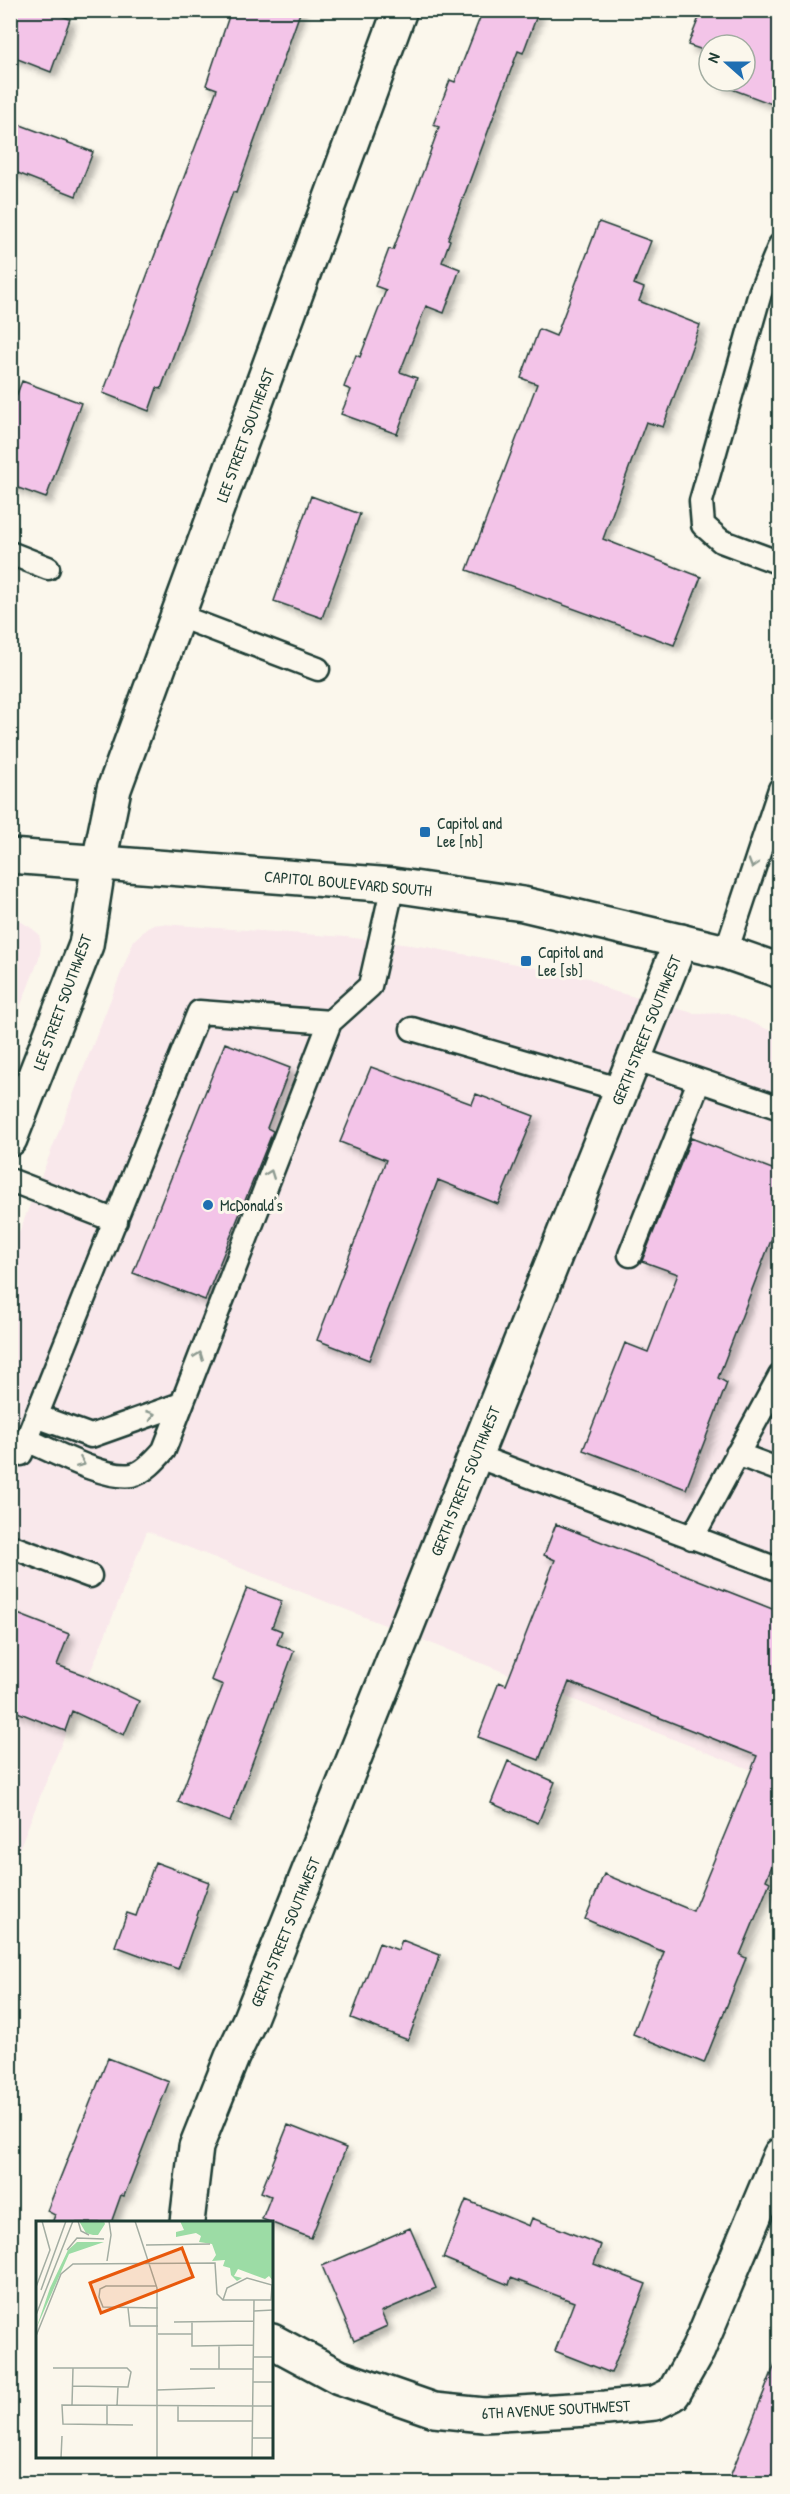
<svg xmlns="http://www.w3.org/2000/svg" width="790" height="2494" font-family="'Patrick Hand',sans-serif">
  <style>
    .built { fill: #f9e8eb }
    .building { fill: #f3c4e8; stroke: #1f3d34; stroke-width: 1.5; filter: url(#shadow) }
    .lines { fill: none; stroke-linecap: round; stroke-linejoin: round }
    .service-casing { stroke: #1f3d34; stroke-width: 27 }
    .minor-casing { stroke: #1f3d34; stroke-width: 38 }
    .tertiary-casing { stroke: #1f3d34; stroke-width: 38 }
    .secondary-casing { stroke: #1f3d34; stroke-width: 38 }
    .service { stroke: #fbf7ec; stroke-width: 22 }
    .minor { stroke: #fbf7ec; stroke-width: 33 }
    .tertiary { stroke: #fbf7ec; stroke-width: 33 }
    .secondary { stroke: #fbf7ec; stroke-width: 33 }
    .oneway { stroke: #8d9a90 }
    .poi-dot { fill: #1f6fb2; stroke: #fbf7ec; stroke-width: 2 }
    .labels { text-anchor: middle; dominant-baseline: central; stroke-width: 6; stroke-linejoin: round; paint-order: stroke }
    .street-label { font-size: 16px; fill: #1f3d34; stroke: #fbf7ec }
    .poi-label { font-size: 16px; fill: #1f3d34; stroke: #fbf7ec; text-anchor: start }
    .inset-road { fill: none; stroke: #a3ada2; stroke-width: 1.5 }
    .view { fill: #e8590c; fill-opacity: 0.15; stroke: #e8590c; stroke-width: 3 }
    .inset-edge { fill: none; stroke: #1f3d34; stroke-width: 3 }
  </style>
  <defs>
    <filter id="shadow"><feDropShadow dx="5.5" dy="5.5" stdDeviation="3" flood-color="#0004"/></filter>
  </defs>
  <rect width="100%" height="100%" fill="#fbf7ec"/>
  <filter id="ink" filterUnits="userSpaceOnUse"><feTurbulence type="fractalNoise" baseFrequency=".0167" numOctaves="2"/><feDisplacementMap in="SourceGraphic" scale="12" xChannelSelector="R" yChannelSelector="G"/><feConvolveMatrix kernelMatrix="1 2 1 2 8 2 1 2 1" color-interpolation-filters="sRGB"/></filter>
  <g filter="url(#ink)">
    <path class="built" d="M11,921H20L30,927L39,934L41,945L39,959L11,1030Z
      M162,924L346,937L426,947L589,978L609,990L697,1014L729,1013L779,1034V1781L147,1531L11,1869V1253L134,940L151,925Z"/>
    <path class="building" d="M10,10H46L70,19L51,72L10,56Z
      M231,10H301L236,193L233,192L161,389L157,388L149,411L103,393L217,89L206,85Z
      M483,10H539L523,53L518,51L448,239L450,240L442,262L460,269L444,313L426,306L400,372L417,378L397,434L341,414L351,390L344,387L356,355L360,357L386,290L375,286L389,249L393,250L424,169L439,127L433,125L450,80L455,82Z
      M702,10H780V107L713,82L745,81V45H709V52L688,45Z
      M10,121L93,152L76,196L10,170Z
      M599,222L651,241L634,284L644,288L639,301L700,325L663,427L646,422L603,539L701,577L674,645L467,570L537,384L521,378L539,329L556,336Z
      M22,381L81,403L46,498L10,485V412Z
      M311,496L360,514L322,618L274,601Z
      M225,1043L290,1068L267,1128L273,1131L205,1300L133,1273Z
      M371,1067L472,1104L476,1094L534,1116L498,1204L438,1180L369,1360L317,1340L386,1160L340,1142Z
      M691,1138L780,1172V1217L718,1378L727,1383L686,1489L583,1450L625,1343L648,1352L678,1274L642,1261Z
      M556,1524L780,1612V1847L766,1880L770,1882L740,1955L746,1958L704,2063L633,2034L664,1952L585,1919L604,1874L693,1911L757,1756L569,1682L539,1760L478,1737L499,1682L506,1685L555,1560L544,1555Z
      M247,1588L282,1601L272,1627L282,1631L277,1644L294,1651L230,1822L178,1802L223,1685L211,1680Z
      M10,1611L69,1634L57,1665L84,1675L139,1701L124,1735L72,1711L65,1731L10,1709Z
      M508,1761L555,1782L538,1823L491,1803Z
      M155,1862L209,1882L178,1969L115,1946L127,1913L136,1916Z
      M402,1940L440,1955L408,2040L351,2018L379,1943L398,1950Z
      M108,2058L169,2082L124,2196L121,2195L111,2223H52L55,2215L47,2211Z
      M288,2125L346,2148L311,2238L262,2219L271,2196L261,2192Z
      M466,2200L529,2226L532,2218L601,2245L594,2264L646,2284L611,2373L555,2351L574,2302L511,2278L509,2285L443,2258Z
      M410,2228L436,2288L381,2312L387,2326L354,2341L322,2266Z
      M778,2357L780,2484H727Z"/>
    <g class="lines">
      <g class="service-casing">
        <path id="service" d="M780,245L760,293L701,501L703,525L721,541L780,563
          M10,553L48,568
          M179,616L318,669
          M726,952L780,789
          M412,1029L622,1090
          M634,1058L780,1108
          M10,1180L116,1221
          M630,1255L699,1081
          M36,1416L91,1436L181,1404
          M27,1440C53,1451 106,1480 132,1475C144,1473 157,1458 164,1450L330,1022
          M21,1454L199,1012L330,1022L370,986L393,885
          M737,1454L780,1470
          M476,1456L780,1570
          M692,1538L780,1376
          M10,1546L90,1576"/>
      </g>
      <g class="minor-casing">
        <path id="minor" d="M187,2222L196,2147L232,2057L249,2021L681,941
          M272,2341L339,2377L434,2410L484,2415L606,2408L655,2403L673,2394L698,2350L780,2155"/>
      </g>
      <g class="tertiary-casing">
        <path id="tertiary" d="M10,1139L86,945L99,862L114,789L400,10"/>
      </g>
      <g class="secondary-casing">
        <path id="secondary" d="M10,856L393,885L523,904L726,952L780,971"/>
      </g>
      <use href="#service" class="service"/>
      <use href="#minor" class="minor"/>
      <use href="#tertiary" class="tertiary"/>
      <use href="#secondary" class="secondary"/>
    </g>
    <defs><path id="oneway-chevron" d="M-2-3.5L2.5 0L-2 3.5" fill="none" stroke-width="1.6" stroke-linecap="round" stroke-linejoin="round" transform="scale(1.5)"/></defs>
    <g class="oneway">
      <use href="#oneway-chevron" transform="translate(753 864) rotate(107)"/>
      <use href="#oneway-chevron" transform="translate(270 1174) rotate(-69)"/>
      <use href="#oneway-chevron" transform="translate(199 1356) rotate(-69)"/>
      <use href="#oneway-chevron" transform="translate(151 1415) rotate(-19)"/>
      <use href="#oneway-chevron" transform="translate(81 1463) rotate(23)"/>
    </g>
  </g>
  <g class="poi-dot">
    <rect x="419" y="826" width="12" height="12" rx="3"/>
    <rect x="520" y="955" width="12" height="12" rx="3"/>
    <circle cx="208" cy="1205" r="6"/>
  </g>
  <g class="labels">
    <g class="street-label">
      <text transform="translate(245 435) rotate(-70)">LEE STREET SOUTHEAST</text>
      <text transform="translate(348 883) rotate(5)">CAPITOL BOULEVARD SOUTH</text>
      <text transform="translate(62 1002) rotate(-70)">LEE STREET SOUTHWEST</text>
      <text transform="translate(646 1030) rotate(-68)">GERTH STREET SOUTHWEST</text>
      <text transform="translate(465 1481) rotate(-68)">GERTH STREET SOUTHWEST</text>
      <text transform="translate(285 1932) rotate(-68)">GERTH STREET SOUTHWEST</text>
      <text transform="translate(556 2409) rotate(-3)">6TH AVENUE SOUTHWEST</text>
    </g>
    <g class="poi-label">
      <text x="437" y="823">Capitol and<tspan x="437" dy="18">Lee [nb]</tspan></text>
      <text x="538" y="952">Capitol and<tspan x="538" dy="18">Lee [sb]</tspan></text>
      <text x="220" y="1205">McDonald's</text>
    </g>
  </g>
  <g transform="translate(36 2221)">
    <rect width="237" height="237" fill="#fbf7ec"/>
    <path d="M43,0H68L69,3L62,14H57L50,12ZM144,0H237V60L233,55L229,58L202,48L198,55L206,57L201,60L195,54L194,47L187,45L189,39L176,40L180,34L176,23L163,21L165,15L160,12L140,16V11L148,9ZM41,21H68L33,33L0,108L14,67L32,29Z" fill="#9cdca5"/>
    <path class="inset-road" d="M42,0L45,10L53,14M99,0L121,67V237M110,24L174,23M31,29L41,17L68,18M71,40L75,14L73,0M121,65H70L64,68L63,76L67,86L122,87M0,66L14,29L6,0M5,69L30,0M92,87L94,105H122M218,90L237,89M0,94L37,0M138,101L218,100M156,101V125L218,124M122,113H156M0,115L25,53L37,43L179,42L181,73L187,79H235L236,64L211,57L191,67L187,79M183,125V148M217,136H237M17,147H91L95,151L92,166L37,165M154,148H217M217,161H237M121,169L179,167M36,184L37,147M81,185L82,166M142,185V200H217M71,204V185M97,204L27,203L26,184L237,185M216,217H237M25,237L26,215M216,237L218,79"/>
    <path class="view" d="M146,27L157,56L65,92L54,62Z"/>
    <rect width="237" height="237" class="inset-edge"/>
  </g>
  <rect width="790" height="2494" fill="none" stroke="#fbf7ec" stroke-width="36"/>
  <rect x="18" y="18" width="754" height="2458" fill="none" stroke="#1f3d34" stroke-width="2" filter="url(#ink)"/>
  <g transform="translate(727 63) rotate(291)"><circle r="28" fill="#fbf7ec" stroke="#a3ada2" stroke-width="1.5"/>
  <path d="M0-4.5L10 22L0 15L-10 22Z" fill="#1f6fb2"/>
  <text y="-9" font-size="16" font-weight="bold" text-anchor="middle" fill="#1f3d34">N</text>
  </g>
</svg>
